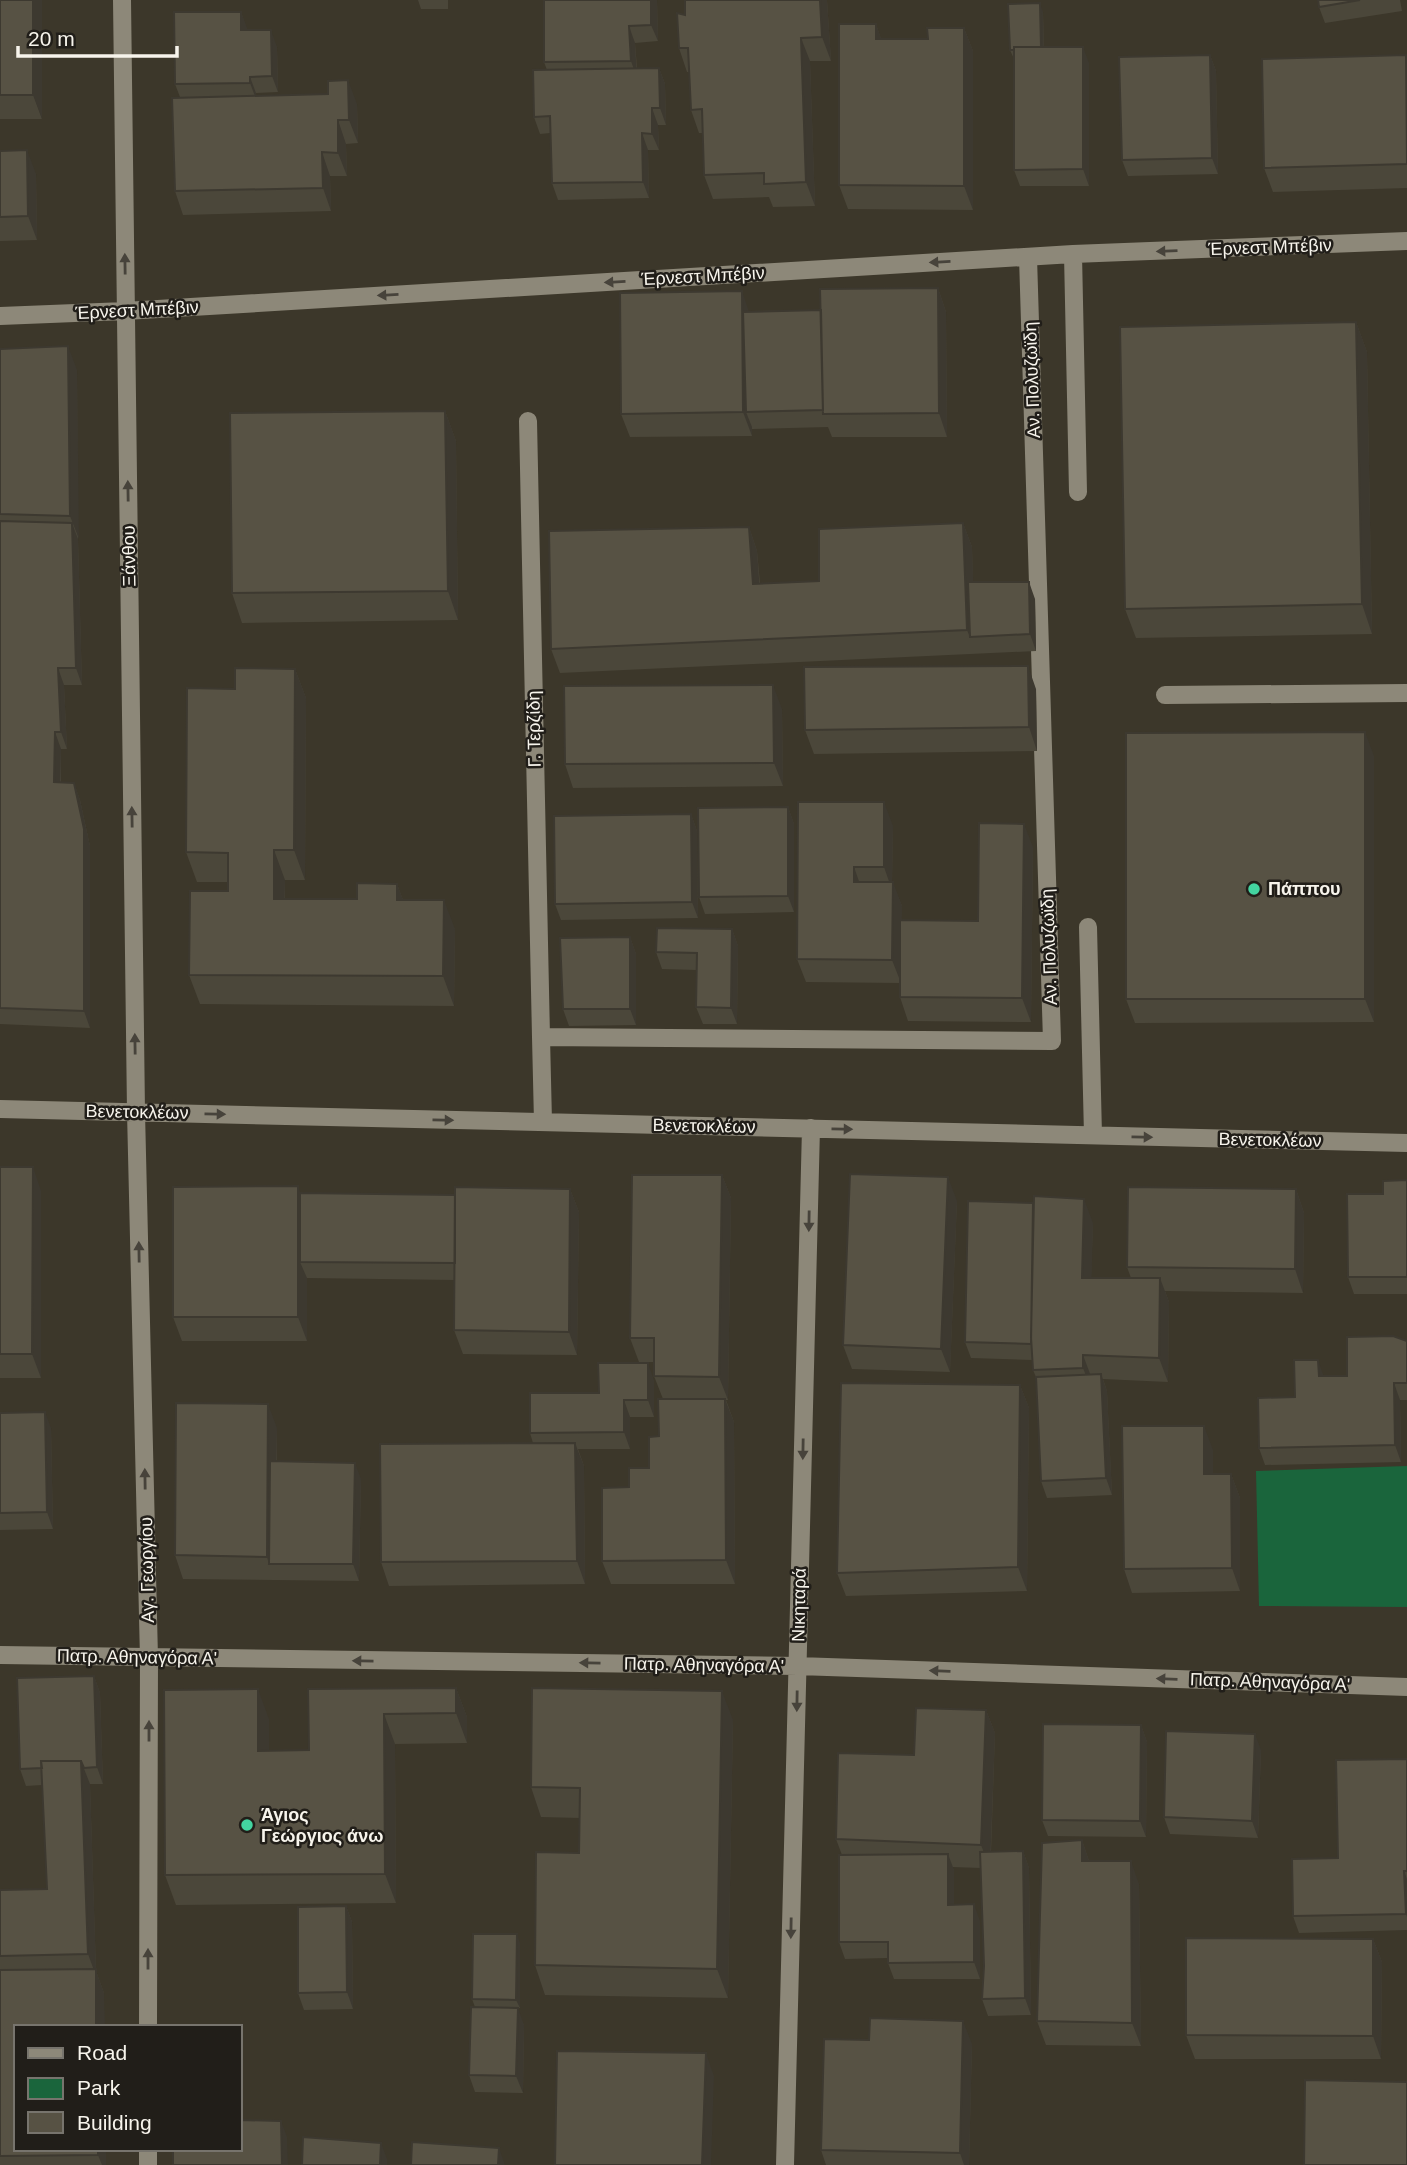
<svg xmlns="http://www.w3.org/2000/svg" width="1407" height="2165" font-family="Helvetica,sans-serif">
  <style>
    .green { fill: #1a653c }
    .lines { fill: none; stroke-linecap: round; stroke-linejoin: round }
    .minor { stroke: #8d8879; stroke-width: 18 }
    .wall { fill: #4b473a }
    .shaded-wall { fill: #3d3930 }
    .building { fill: #575244; stroke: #3d3930; stroke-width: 2 }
    .oneway { fill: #47433b }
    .poi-dot { fill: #43d4a0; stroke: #211e19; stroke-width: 2.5 }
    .labels { text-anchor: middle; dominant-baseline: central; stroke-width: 5; stroke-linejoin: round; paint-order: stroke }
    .street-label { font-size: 18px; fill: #f7f4ec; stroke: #211e19 }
    .poi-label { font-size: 18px; font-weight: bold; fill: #f7f4ec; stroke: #211e19; text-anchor: start }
  </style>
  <rect width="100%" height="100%" fill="#3c372a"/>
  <path class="green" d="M1407,1466V1607L1259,1606L1256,1471Z"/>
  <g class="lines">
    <path class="minor" d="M122,0L136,1112L149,1658L148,2027
      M1073,254L1078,492
      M0,316L125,311L1073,254L1407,241
      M528,421L541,1037
      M1165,695L1407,693
      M1088,927L1093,1135
      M0,1109L1407,1143
      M543,1122L541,1037L1052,1041L1028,257
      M0,1655L798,1666L1407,1687
      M148,2165V2149
      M785,2165L811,1128"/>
  </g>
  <path class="wall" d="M0,0L42,119H0Z
    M418,0H448V9H421Z
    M657,0L658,41L635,43L637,68H659L665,84L666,125H658L659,150H648L649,198L558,200L552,183L550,133L540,134L534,117L547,70L544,62Z
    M685,0H827L831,61H810L815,206L773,207L769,197L713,199L704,175L703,133H699L691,110L689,72H687L679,48L685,15Z
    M1318,0H1400L1402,11L1325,23L1319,7Z
    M241,12L247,30L277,47L278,92L256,93V96L357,104L358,143L346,144L347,176H330L331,211L183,215L175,191L180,97L175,84Z
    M1043,12L1044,47L1089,63V186H1020L1014,170V59L1010,50Z
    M876,24L881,39H928L964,28L973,51V210L848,209L839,185Z
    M1210,55L1216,71L1218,174L1128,176L1122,160Z
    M1407,57V188L1273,192L1264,168Z
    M0,151L36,174L37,240L0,241Z
    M938,288L946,312L947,437H832L828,427L752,429V427V436L630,437L621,414L749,311L821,310Z
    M1356,322L1367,352L1372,634L1136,638L1125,609Z
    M0,349L77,370L78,539L82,685H64L67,749H61V782L74,783L80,800L90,846V1028L0,1024Z
    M445,411L456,441L458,620L242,623L232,593Z
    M963,523L972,547L973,582L1035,599L1036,651L560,673L551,649L749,527L757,551L760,583L819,581Z
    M295,669L306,698L305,880H285V899H357L397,884L403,900L455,929L454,1006L200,1004L189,975L228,891V882H197L186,852L235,689Z
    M1036,689L1037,751L814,754L805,730Z
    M782,709L783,786L573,788L565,764Z
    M1374,756V1022L1135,1023L1126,999Z
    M798,802L893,826L892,882L902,906L901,920L978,921L1033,847L1031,1022L908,1021L900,997V983L806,982L797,959Z
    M788,807L794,824V912L705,914L699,897Z
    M691,814L697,831L698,918L561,920L555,904Z
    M732,929L738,946L737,1024H703L696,1007L697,970L662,969L656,952Z
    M630,937L636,954V1025L569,1026L563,1009Z
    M0,1167L41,1191V1378H0Z
    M722,1175L731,1198L728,1400H726L734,1422L735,1584H611L602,1561L629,1487L649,1468L659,1436L663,1399L654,1376V1362H639L630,1338Z
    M1407,1180V1294H1354L1348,1277L1383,1194Z
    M570,1189L579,1212L577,1355L463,1354L454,1330V1280L307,1278V1341H182L173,1317L300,1193L455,1195Z
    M1296,1189L1304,1213L1303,1293L1165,1291L1169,1302L1168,1382L1103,1379L1107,1391L1112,1495L1047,1498L1041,1481L1036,1377L1033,1370L1032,1360L971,1358L965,1342L1093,1223L1091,1278H1131L1127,1267Z
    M957,1201L950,1372L852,1369L843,1345Z
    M1407,1341V1400H1400L1401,1462L1265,1465L1259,1448L1295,1397L1324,1376H1347Z
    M654,1380V1417H630V1449H578L584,1466L585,1584L389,1586L381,1562L533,1443L530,1433L599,1393Z
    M1020,1385L1029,1408L1027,1591L846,1596L837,1573Z
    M0,1413L51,1428L53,1529L0,1530Z
    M277,1428V1461L361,1479L359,1581L183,1579L175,1555Z
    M1213,1450V1474H1231L1240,1498V1591L1132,1593L1124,1569Z
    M94,1676L100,1693L103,1784H90L96,1971L104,1993L16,2149H106V2165H0V1890L47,1889L42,1785L26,1786L20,1769Z
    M456,1688L467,1717V1743L395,1744L396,1903L176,1905L165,1875L269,1719V1751L309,1750L308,1689Z
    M986,1710L995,1733L991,1852L1023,1851L1029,1868L1031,2015L988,2016L982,1999L984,1966L981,1868L952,1867L954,1870V1905L980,1921V1979H894L888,1963V1958L845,1959L839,1942L842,1855L836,1839L914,1755Z
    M733,1720L728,1998L545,1995L535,1965L579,1853L580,1818L541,1817L531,1787Z
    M1141,1725L1147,1742L1146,1837L1048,1836L1042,1820Z
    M1261,1750L1258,1838L1170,1834L1164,1817Z
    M1407,1759V1930L1299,1933L1293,1916L1338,1858Z
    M1082,1840L1089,1861L1139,1884L1141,2046L1046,2045L1037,2021Z
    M346,1906L352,1922L353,2009L304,2010L298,1993Z
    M1373,1939L1382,1962L1381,2059H1195L1186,2035Z
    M520,1943V2008H515L524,2025L523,2093L475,2092L469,2075L475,2007L472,1999Z
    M869,2040L972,2044L969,2165H826L821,2150Z"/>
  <path class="shaded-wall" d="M33,0H42V119L33,95Z
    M651,0H657L658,41L651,25Z
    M820,0H827L831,61L822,37Z
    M1040,3L1043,12L1044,58L1041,49Z
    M241,12L247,28V47L241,30Z
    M876,24L884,47L876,39Z
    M629,26L635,43L637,78L631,61Z
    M964,28L973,51V210L964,186Z
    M271,30L277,47L278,92L272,76Z
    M801,38L810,61L815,206L806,182Z
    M1083,47L1089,63V186L1083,169Z
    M1210,55L1216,71L1218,174L1212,158Z
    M659,68L665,84L666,125L660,108Z
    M250,77L256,93V99L250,83Z
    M348,80L357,104L358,143L349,120Z
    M652,108L658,125L659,150L652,134Z
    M338,120L346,144L347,176L338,153Z
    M642,133L648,150L649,198L643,182Z
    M27,150L36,174L37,240L28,216Z
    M322,152L330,176L331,211L323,188Z
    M938,288L946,312L947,437L939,413Z
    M742,291L750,315L746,412L752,427V436L743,412Z
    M1356,322L1367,352L1372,634L1362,604Z
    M68,346L77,370L79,539L70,516Z
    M445,411L456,441L458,620L448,591Z
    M72,523L78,539L82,685L76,668Z
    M963,523L972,547L975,637H970L967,630Z
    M749,527L757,551L761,607L753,584Z
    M1029,582L1035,599L1036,651L1030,634Z
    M1028,666L1036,689L1037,751L1029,727Z
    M58,668L64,685L67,749L61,732Z
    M295,669L306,698L305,880L294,850Z
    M773,685L782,709L783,786L774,763Z
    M55,732L61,749L60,798L54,782Z
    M1365,732L1374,756V1022L1365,999Z
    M74,783L80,800L90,846V1028L84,1011Z
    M884,802L893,826L892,890L884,867Z
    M788,807L794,824V912L788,896Z
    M691,814L697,831L698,918L692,902Z
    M1024,824L1033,847L1031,1022L1022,998Z
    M274,850L285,880L284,928L274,899Z
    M854,867L862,890L854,882Z
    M893,882L902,906L901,983L892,960Z
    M397,884L408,913L397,900Z
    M444,900L455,929L454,1006L443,976Z
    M732,929L738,946L737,1024L731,1008Z
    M630,937L636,954V1025L630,1009Z
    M33,1167L41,1191V1378L32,1354Z
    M722,1175L731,1198L728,1400L719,1377Z
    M948,1177L957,1201L950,1372L941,1349Z
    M298,1186L306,1210L300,1262L307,1278V1341L298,1317Z
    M570,1189L579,1212L577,1355L569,1332Z
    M1296,1189L1304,1213L1303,1293L1295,1269Z
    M1084,1199L1093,1223L1091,1301L1082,1278Z
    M1160,1278L1169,1302L1168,1382L1159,1358Z
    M1083,1355L1092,1379V1391L1083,1368Z
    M1318,1360L1324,1377L1319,1376Z
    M648,1363L654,1380V1417L648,1400Z
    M1101,1374L1107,1391L1112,1495L1106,1478Z
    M1394,1383L1400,1400L1401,1462L1395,1445Z
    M1020,1385L1029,1408L1027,1591L1018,1567Z
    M725,1399L734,1422L735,1584L726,1560Z
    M624,1400L630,1417V1449L624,1432Z
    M268,1404L277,1428L275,1564H269L267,1557Z
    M45,1412L51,1428L53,1529L47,1512Z
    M1204,1426L1213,1450V1498L1204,1474Z
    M575,1443L584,1466L585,1584L577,1561Z
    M355,1463L361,1479L359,1581L353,1564Z
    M1231,1474L1240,1498V1591L1232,1568Z
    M94,1676L100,1693L103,1784L97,1767Z
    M456,1688L467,1717V1743L456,1713Z
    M258,1689L269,1719V1781L258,1751Z
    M722,1691L733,1720L728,1998L717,1969Z
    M986,1710L995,1733L990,1868L981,1845Z
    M384,1714L395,1744L396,1903L385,1874Z
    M1141,1725L1147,1742L1146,1837L1140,1821Z
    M1255,1734L1261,1750L1258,1838L1252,1821Z
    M81,1761L90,1784L96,1971L104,1993L105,2027H96V1976L88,1954Z
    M1082,1840L1090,1864L1082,1861Z
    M1023,1851L1029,1868L1031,2015L1025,1998Z
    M948,1854L954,1870V1922L948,1905Z
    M1131,1861L1139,1884L1141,2046L1132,2023Z
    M1404,1871L1407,1879V1917L1406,1914Z
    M974,1904L980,1921V1979L974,1962Z
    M346,1906L352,1922L353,2009L347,1992Z
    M517,1934L520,1943V2008L516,2000Z
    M1373,1939L1382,1962L1381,2059L1373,2036Z
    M518,2008L524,2025L523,2093L516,2076Z
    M963,2021L972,2044L969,2165H964L960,2153Z
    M706,2053L714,2076L711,2165H702Z
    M281,2121L287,2137L288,2165H282Z
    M381,2143L387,2159V2165H380Z
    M499,2148L505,2165H498Z
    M98,2149H106V2165H102L98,2155Z"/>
  <path class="building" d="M0,0H33V95H0Z
    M544,0H651V25L629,26L631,61L544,62Z
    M685,0H820L822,37L801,38L806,182L764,184V173L704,175L702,109L691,110L688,48H679L677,13L685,15Z
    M1318,0H1360L1319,7Z
    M1040,3L1041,47H1014V50H1010L1008,4Z
    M174,12H241V30H271L272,76L250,77V83L175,84Z
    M839,24H876V39H928L927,28H964V186L839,185Z
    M1014,47H1083V169L1014,170Z
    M1210,55L1212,158L1122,160L1119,57Z
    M1406,55L1407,164L1264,168L1262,59Z
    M659,68L660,108H652V134L642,133L643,182L552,183L550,116L534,117L533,70Z
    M348,80L349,120H338V153L322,152L323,188L175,191L172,98L328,94V81Z
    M27,150L28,216L0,217V151Z
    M938,288L939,413L823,414L820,289Z
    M742,291L743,412L621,414L620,293Z
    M821,310L823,410L746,412L743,312Z
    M1356,322L1362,604L1125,609L1120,327Z
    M68,346L70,516L0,514V349Z
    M445,411L448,591L232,593L230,413Z
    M0,521L72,523L76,668H58L61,732H55L54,782L74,783L84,829V1011L0,1008Z
    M963,523L967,630L551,649L549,531L749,527L753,584L819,581V529Z
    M968,582H1029L1030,634L970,637Z
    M1028,666L1029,727L805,730L804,667Z
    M235,668L295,669L294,850H274V899H357V883L397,884V900H444L443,976L189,975L190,891H228V853L186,852L187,688L235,689Z
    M773,685L774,763L565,764L564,686Z
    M1365,732V999H1126V733Z
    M798,802H884V867H854V882H893L892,960L797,959Z
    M788,807V896L699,897L698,808Z
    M691,814L692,902L555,904L554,816Z
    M979,823L1024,824L1022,998L900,997V920L978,921Z
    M657,928L732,929L731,1008L696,1007L697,953L656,952Z
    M630,937V1009H563L560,938Z
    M0,1167H33L32,1354H0Z
    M850,1174L948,1177L941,1349L843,1345Z
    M632,1175H722L719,1377L654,1376V1338H630Z
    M1407,1180V1277H1348L1347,1194H1383V1181Z
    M298,1186V1317H173V1187Z
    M455,1187L570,1189L569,1332L454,1330Z
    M1128,1187L1296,1189L1295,1269L1127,1267Z
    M300,1193L455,1195V1263L300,1262Z
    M1034,1196L1084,1199L1082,1278H1160L1159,1358L1083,1355V1368L1033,1370L1031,1337Z
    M968,1201L1033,1203L1031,1344L965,1342Z
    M1393,1336L1407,1341V1383H1394L1395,1445L1259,1448L1258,1398L1295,1397L1294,1360H1318L1319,1376H1347V1337Z
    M598,1363H648V1400H624V1432L530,1433V1393H599Z
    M1101,1374L1106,1478L1041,1481L1036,1377Z
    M841,1383L1020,1385L1018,1567L837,1573Z
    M658,1399H725L726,1560L602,1561V1488L629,1487V1468H649V1437L659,1436Z
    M176,1403L268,1404L267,1557L175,1555Z
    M45,1412L47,1512L0,1513V1413Z
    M1122,1426H1204V1474H1231L1232,1568L1124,1569Z
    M575,1443L577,1561L381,1562L380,1444Z
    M270,1461L355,1463L353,1564H269Z
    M94,1676L97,1767L84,1768L81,1761H41L42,1768L20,1769L17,1678Z
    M456,1688V1713L384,1714L385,1874L165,1875L164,1690L258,1689V1751L309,1750L308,1689Z
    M532,1688L722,1691L717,1969L535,1965L536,1852L579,1853L580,1788L531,1787Z
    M916,1708L986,1710L981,1845L836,1839L838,1753L914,1755Z
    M1043,1724L1141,1725L1140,1821L1042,1820Z
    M1166,1731L1255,1734L1252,1821L1164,1817Z
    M1407,1759V1871H1404L1406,1914L1293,1916L1292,1859L1338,1858L1336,1760Z
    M41,1761H81L88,1954L0,1956V1890L47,1889Z
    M1082,1840V1861H1131L1132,2023L1037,2021L1042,1843Z
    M1023,1851L1025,1998L982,1999L984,1966L980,1852Z
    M948,1854V1905L974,1904V1962L888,1963V1942H839V1855Z
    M346,1906L347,1992L298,1993V1907Z
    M473,1934H517L516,2000L472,1999Z
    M1186,1938L1373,1939V2036L1186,2035Z
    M96,1969V2027H16V2149H98V2155L0,2156V1970Z
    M471,2007L518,2008L516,2076L469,2075Z
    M870,2018L963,2021L960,2153L821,2150L824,2039L869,2040Z
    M557,2051L706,2053L702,2165H555Z
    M1305,2080L1407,2082V2165H1304Z
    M240,2120L281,2121L282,2165H173V2149H240Z
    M303,2137L381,2143L380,2165H302Z
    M412,2142L499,2148L498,2165H411Z"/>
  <defs><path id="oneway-solid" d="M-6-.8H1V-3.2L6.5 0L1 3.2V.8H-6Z" transform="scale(1.75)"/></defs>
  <g class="oneway">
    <use href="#oneway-solid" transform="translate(1167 251) rotate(178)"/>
    <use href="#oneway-solid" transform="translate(940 262) rotate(177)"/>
    <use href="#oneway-solid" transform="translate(125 264) rotate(-91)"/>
    <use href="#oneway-solid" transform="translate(615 282) rotate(177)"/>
    <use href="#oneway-solid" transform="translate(388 295) rotate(177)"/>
    <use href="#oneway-solid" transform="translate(128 491) rotate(-91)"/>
    <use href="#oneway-solid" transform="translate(132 817) rotate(-91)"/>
    <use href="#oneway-solid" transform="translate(135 1044) rotate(-91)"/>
    <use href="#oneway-solid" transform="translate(215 1114) rotate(1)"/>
    <use href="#oneway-solid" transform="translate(443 1120) rotate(1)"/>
    <use href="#oneway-solid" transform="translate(842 1129) rotate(1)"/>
    <use href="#oneway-solid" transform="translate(1142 1137) rotate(1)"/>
    <use href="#oneway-solid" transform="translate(809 1221) rotate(91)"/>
    <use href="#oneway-solid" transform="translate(139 1252) rotate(-91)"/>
    <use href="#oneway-solid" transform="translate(803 1449) rotate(91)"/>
    <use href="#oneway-solid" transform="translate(145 1479) rotate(-91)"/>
    <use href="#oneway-solid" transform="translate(363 1661) rotate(-179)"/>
    <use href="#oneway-solid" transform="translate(590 1663) rotate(-179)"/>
    <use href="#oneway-solid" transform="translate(940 1671) rotate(-178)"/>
    <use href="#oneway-solid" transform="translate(1167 1679) rotate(-178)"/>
    <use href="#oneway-solid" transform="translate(797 1701) rotate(91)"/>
    <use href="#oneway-solid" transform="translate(149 1731) rotate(-90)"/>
    <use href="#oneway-solid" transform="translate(791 1928) rotate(91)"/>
    <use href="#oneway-solid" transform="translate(148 1959) rotate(-90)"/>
  </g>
  <g class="poi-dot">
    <circle cx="1254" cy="889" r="7"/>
    <circle cx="247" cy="1825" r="7"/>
  </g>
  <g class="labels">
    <g class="street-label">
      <text transform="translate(1270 247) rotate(-2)">Έρνεστ Μπέβιν</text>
      <text transform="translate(703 276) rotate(-3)">Έρνεστ Μπέβιν</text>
      <text transform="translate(137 310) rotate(-3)">Έρνεστ Μπέβιν</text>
      <text transform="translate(1032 380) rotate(-92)">Αν. Πολυζωϊδη</text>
      <text transform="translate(129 556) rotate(-91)">Ξάνθου</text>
      <text transform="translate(534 729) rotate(-91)">Γ. Τερζίδη</text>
      <text transform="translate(1049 947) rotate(-92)">Αν. Πολυζωϊδη</text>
      <text transform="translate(137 1112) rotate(1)">Βενετοκλέων</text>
      <text transform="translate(704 1126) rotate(1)">Βενετοκλέων</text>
      <text transform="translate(1270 1140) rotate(1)">Βενετοκλέων</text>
      <text transform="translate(147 1570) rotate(-91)">Αγ. Γεωργίου</text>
      <text transform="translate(799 1605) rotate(-89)">Νικηταρά</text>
      <text transform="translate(137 1657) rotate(1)">Πατρ. Αθηναγόρα Α'</text>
      <text transform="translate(704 1665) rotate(1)">Πατρ. Αθηναγόρα Α'</text>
      <text transform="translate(1270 1682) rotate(2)">Πατρ. Αθηναγόρα Α'</text>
    </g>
    <g class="poi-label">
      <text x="1268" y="889">Πάππου</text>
      <text x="261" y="1815">Άγιος<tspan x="261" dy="21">Γεώργιος άνω</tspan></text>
    </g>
  </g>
  <rect x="14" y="2025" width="228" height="126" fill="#211e19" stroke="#77746d" stroke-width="2"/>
  <rect x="28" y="2048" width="35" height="10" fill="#8d8879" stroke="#77746d" stroke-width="2"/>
  <text x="77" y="2060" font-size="21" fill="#f7f4ec">Road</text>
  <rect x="28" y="2078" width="35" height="21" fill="#1a653c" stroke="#77746d" stroke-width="2"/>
  <text x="77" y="2095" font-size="21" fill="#f7f4ec">Park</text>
  <rect x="28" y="2112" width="35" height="21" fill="#575244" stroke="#77746d" stroke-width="2"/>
  <text x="77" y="2130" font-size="21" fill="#f7f4ec">Building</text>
  <path d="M18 46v10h159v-10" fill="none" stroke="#f7f4ec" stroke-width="3.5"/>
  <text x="28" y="46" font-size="21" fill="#f7f4ec" stroke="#211e19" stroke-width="5" paint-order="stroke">20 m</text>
</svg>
